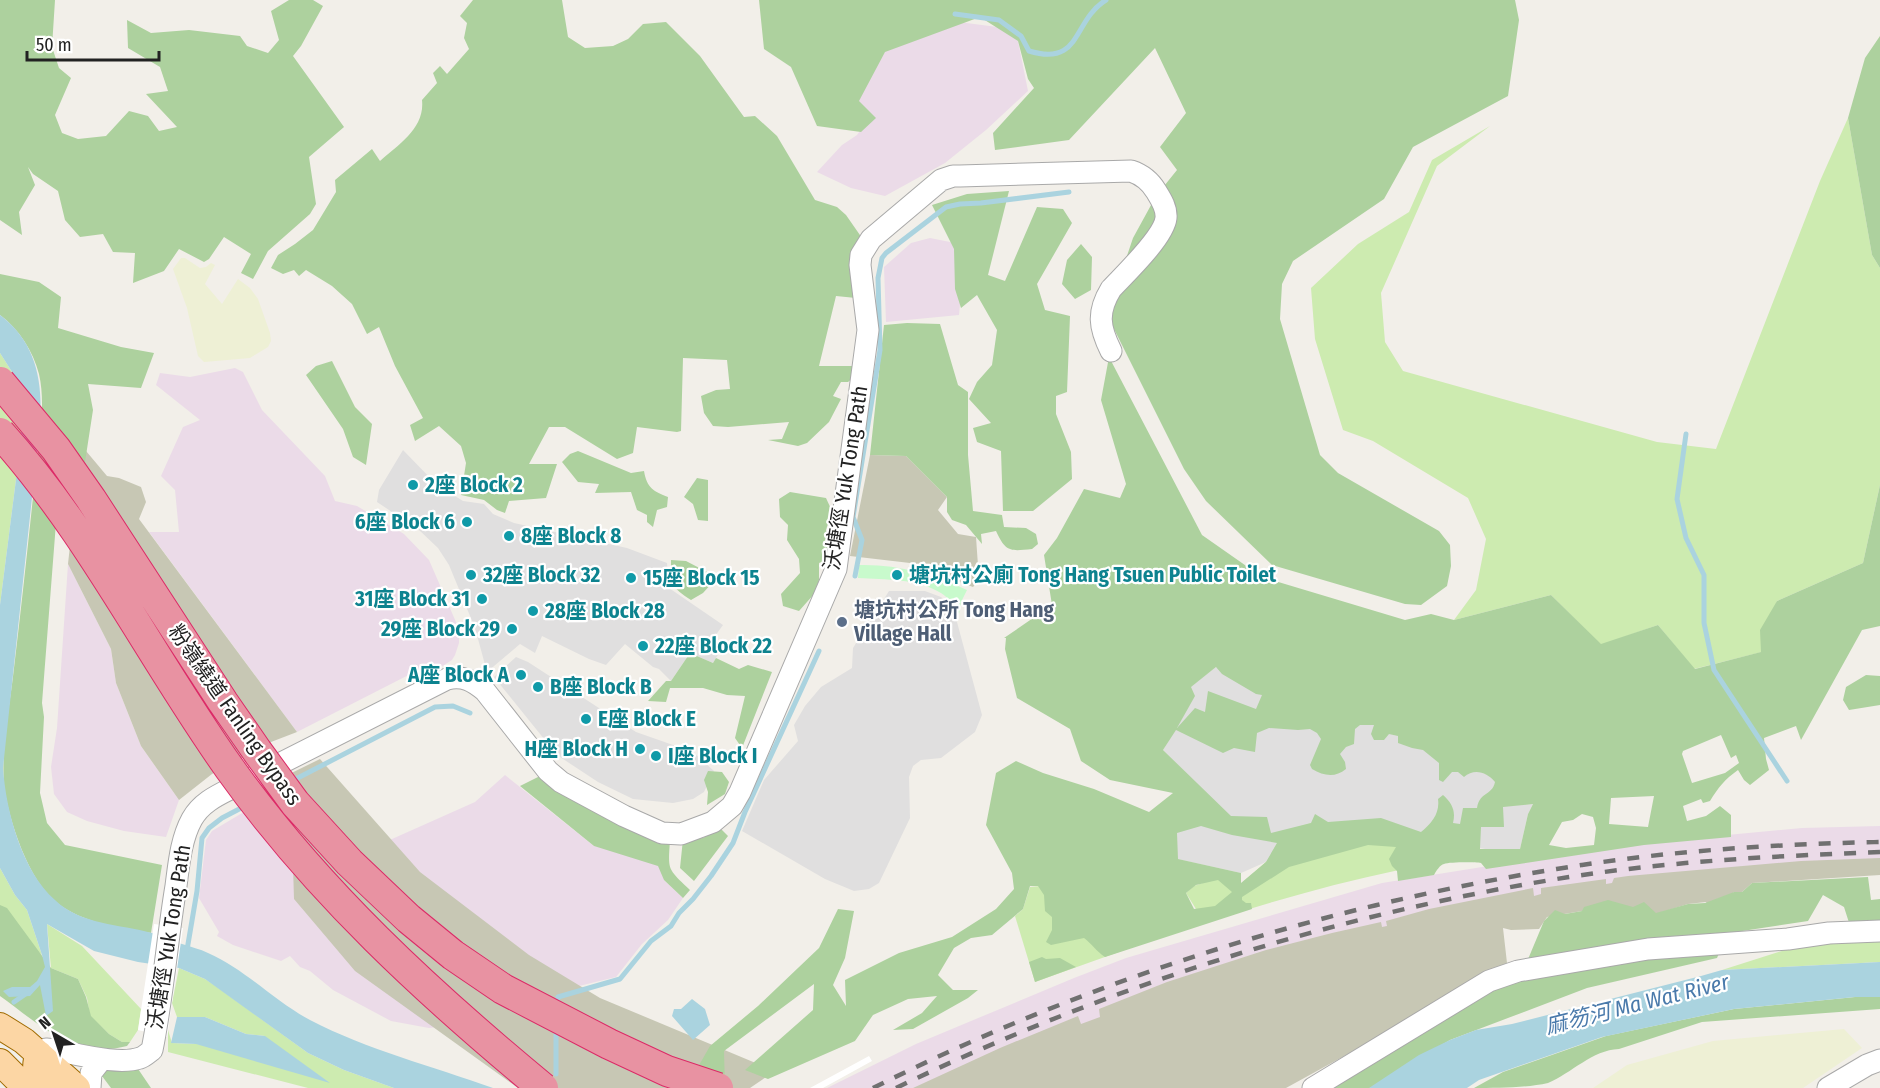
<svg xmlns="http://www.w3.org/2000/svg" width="1880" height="1088" font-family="'Fira Sans Condensed','Noto Sans TC',sans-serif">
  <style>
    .residential { fill: #e0dfdf }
    .industrial { fill: #ebdbe8 }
    .construction { fill: #c7c7b4 }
    .farmland { fill: #eef0d5 }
    .grass { fill: #cdebb0 }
    .forest { fill: #add19e; fill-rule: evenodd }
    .park { fill: #c8facc }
    .water { fill: #aad3df }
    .pier { fill: #fff }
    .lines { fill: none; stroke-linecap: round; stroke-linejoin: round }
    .stream { stroke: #aad3df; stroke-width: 5 }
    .minor-casing { stroke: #a9a9a9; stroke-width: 23 }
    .major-casing { stroke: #a06b00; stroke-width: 28 }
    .minor { stroke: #fff; stroke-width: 21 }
    .major { stroke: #fcd6a4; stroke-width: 26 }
    .rail { stroke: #707070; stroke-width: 4.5; stroke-dasharray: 12 12; stroke-linecap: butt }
    .highway-bridge-casing { stroke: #dc2a67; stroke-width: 32; stroke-linecap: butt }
    .highway-bridge { stroke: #e892a2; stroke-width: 30 }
    .culture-dot { fill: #0f9aa8; stroke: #fff; stroke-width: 2 }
    .service-dot { fill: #5c6f8a; stroke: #fff; stroke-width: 2 }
    .labels { text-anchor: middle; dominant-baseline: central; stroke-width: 4.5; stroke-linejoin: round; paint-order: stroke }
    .street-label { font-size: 21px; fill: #222; stroke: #fff }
    .culture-label { font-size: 21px; font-weight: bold; fill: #0d838f; stroke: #fff; text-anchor: start }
    .service-label { font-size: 21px; font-weight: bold; fill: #4e5e75; stroke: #fff; text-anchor: start }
    .water-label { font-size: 22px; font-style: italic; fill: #4a7aab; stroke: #fff }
  </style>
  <rect width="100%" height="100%" fill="#f2efe9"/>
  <path class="residential" d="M403,450L436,484L463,501L484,504L493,514L514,523L627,548L667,563L669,588L723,625L715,636L722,648L713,663L690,653L671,681L659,669L653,667L625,644L606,665L589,659L542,636L535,653L520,644L487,672L475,628L449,565L438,548L419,530L377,502L379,490Z
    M889,591H925L941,597L949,604L957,622L982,715L975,732L941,758L921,760L913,766L909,777L910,818L879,883L869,889L854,891L825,879L742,831L764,780L798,741L794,725L805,706L821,687L852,668L853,648Z
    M516,657L528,662L636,732L693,752L714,771L704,792L693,799L673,803L633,799L598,782L557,755L494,677Z
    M1216,667L1285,700L1353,725H1389L1503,761V806L1533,804L1528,814L1520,849L1491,850L1328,822L1266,862L1241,873L1177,859L1174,792L1186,773L1163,750L1183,717L1190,687Z"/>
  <path class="industrial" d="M951,21L1005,28L1017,36L1028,91L986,130L945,163L885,196L851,188L817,172L842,145L857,135L868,120L855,95L878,46Z
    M930,238L955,243L965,252L959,315L886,322L884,267L911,243Z
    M235,368L243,372L262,410L325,476L335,501L357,506L404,534L429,560L459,629V643L455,655L452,660L436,670L432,663L297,732L149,532H179L175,490L161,476L183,427L200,420L156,385L160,373L190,377Z
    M68,564L111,649L116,683L141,746L179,800L166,837L124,831L87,821L67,812L54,794L51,767L57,728Z
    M505,775L594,846L661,855L664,880L683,898L668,920L642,944L616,977L538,996L490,1022L429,1028L391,1021L333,990L310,971L300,967L290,956L281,961L233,945L217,936L219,932L199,898L206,840L212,831L284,788L318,872L475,802Z
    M1880,826V868L1499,906L937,1088H827L916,1044L1074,978L1126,958L1382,883L1621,845L1802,828Z"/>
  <path class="construction" d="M81,445L107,476L119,478L141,487L146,502L139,519L297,732L271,742L212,774L179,800L141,746L116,683L111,649L68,564Z
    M870,455L906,456L947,497L938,510L958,534L976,537L979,580L973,587L910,563L850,556Z
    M320,759L420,872L529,955L600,998L775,1071L750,1088H518L355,971L294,899L293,866L263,787Z
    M1880,858V875L1752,883L1742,892H1734L1712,912L1706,902L1688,904L1656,914L1582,911L1547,917L1539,929L1511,930L1503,928L1507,963L1428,1010L1286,1088H913L1000,1048L1078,1016L1081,1024L1100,1017L1099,1009L1167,982L1266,950L1332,933L1381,922L1382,927L1387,926L1386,921L1429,909L1533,888L1534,896L1541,894V888L1606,879V884L1612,883L1614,878L1628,876L1801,861Z"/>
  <path class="farmland" d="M181,258H185L200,268L206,267L211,263L215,265L205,284L222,304L238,279L250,288L258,299L270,333L271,341L268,347L250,358L204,362L198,356L187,308L173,269Z
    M1844,1029L1862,1048L1803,1088H1593L1627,1065L1713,1041Z"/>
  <path class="grass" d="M1848,118L1872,255L1880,268V485L1863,563L1777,601L1762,652L1694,669L1658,625L1601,645L1551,595L1454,620L1476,590L1486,539L1468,498L1373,441L1343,430L1315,339L1311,288L1358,244L1409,212L1432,160L1490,126L1437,166L1381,293L1385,342L1403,371L1657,442L1716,449L1820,181Z
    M0,353L14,375L19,389L22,420L20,448L0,605Z
    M1330,822L1403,835L1399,870C1275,896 1154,939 1035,982L1015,916L1023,909L1030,887L1050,885L1105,947L1196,909L1186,893L1194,886L1217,878L1233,891L1267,861L1284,831L1311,823Z
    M0,868L15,895L27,910L42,955L0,919Z
    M47,924L82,946L141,1009L138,1030L130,1042H122L109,1034L90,1016L87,998L78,979L51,968Z
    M1880,934V962L1722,970L1832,935Z
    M179,968L205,979L217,987L308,1053L344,1070L394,1088H308L168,1052V1030L172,1043L196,1044L265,1036L246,1034L205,1017H177L172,1003Z"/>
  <path class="forest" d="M0,0H55L52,47L59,68L71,78L55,115L62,133L78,139L106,136L129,111L148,116L159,131L177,127L146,94L168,91L160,67L128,48L127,20L151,33L189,30L240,36L247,46L268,53L279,40L271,11L289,0H313L323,6L301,46L293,56L344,127L309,157L316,204L310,214L268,251L253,279L241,273L251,254L224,237L209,259L204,262L179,249L164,271L133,283L135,253L113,252L103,234L80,237L65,220L58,191L33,174L28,167L35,185L19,212L22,235L0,220Z
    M473,0H562L568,37L585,48L613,46L628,39L643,24L666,22L700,56L744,117L755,116L777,136L815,200L837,207L846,215L862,238L856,298L836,296L819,366H854V377L848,382H841L833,396L841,399L829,422L807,443L798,446L768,440L782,439L789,422L728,427L713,426L704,413L701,396L716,390L730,389L727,360L683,358L681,431L677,432L637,427L633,453L617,459L565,427H549L529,464H557L546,498L509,501L505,513L497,510L484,500L461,495L466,463L461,446L439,426L415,441L410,425L423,418L395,366L379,327L367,334L352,304L332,286L306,270L299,276L294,270L283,274L271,268L278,255L295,244L313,230L336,192L335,180L372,149L380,161C399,144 425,128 422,100L437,83L433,73L440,66L447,74L469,49L464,38L467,23L460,16Z
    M759,0H1515L1519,20L1508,96L1413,147L1384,199L1293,261L1282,284L1280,319L1320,455L1338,473L1439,531L1450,545L1451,566L1447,586L1421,605L1405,604L1272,565L1206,501L1184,469L1107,315L1133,238L1156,196L1177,170L1160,147L1186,113L1155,48L1069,140L995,150L993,133L1034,88L1028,79L1018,41L980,17L885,52L859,101L876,118L861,132L817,126L791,67L764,49Z
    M1880,36V268L1872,255L1848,118L1865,58Z
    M1009,191L988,275L1005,281L1037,207L1063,209L1072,223L1037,284L1045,310L1070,316L1067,392L1056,396V414L1071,452L1072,479L1033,511H1003L1001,451L977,442L973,428L991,423L969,399L977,382L992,365L997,330L977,295L961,308L955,289L954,249L932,205L967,194Z
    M1081,244L1092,257L1091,290L1075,299L1062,284L1067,260Z
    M0,274L39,282L61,297L58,328L121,347L154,353L141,388L88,384L93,410L85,462L58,497L42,703L44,717L40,793L47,823L65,845L162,865L151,933C120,928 83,923 57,903C29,882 8,819 4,785C1,748 10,705 14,668C22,602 29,535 36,469C39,439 46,405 39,374C33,351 19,329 0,315Z
    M907,323L940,324L958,385L968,392V455L973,511L1002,515L1004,527L1026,528L1036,534L1038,544L1032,549C1011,551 1006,553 996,531L981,534L982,544L966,525L952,520L947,512V497L906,456L870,455L884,325Z
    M1109,357L1202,535L1262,577L1405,620L1431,614L1454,620L1551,595L1601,644L1658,625L1695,669L1761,652L1760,630L1777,601L1863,563L1880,485V626L1862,630L1801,740L1796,726L1764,738L1766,759L1769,770L1750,785L1744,780L1738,770C1725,779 1718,788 1710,801L1703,803L1701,799L1683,806L1687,821L1706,816L1720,806L1731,815V837L1644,845L1486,869L1481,863C1475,862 1449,862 1444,864C1440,865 1436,871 1434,875L1398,881L1397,871L1392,866L1389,859L1396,847L1368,845L1289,867L1242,897V900L1246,903H1251L1252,909L1105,957C1096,951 1092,944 1084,938L1051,945L1046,942L1052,930V917L1045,911L1044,895L1038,886H1030L1023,909L992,935L971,938L954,948L938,975L953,990H978L968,998L913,1029L893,1030L922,1013L937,996L908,999L873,1015L855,1041L768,1079L745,1070L813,1010L814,984L724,1051L725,1088H686L710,1046L758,1006L819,948L838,909L854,911L845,958L833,985L846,1006L845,980L899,953L952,937L996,909L1014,889L1012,873L986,825L996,773L1016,761L1043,773L1094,789L1149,812L1173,793L1110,780L1081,761L1070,729L1017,698L1005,649L1006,638H1004L1052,605L1044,555L1057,538L1084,489L1120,498L1126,484L1101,400ZM1216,667L1222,674L1256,694L1262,695L1256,709L1208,691L1205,712L1195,708L1177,728L1195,696L1191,687ZM1360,725H1374L1371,734L1374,740H1384L1389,734L1398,736V743L1412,748L1423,750L1439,763V780L1443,782L1452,772H1458L1464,777C1474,768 1487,772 1495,782C1492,796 1480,791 1477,808H1463L1460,824L1453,823C1456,811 1452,803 1443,795L1438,799C1440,813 1432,823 1421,832L1381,818L1328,822L1315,814L1311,823L1271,833L1267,817L1231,816L1163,750L1176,730L1223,753L1234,748L1255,752L1257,733L1269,728L1298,730L1310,729L1317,733L1321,739L1310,765L1312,769C1324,776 1335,778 1346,769L1345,762L1340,754L1346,747L1354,744L1355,729ZM1721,735L1731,758L1736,755L1739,763L1725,773L1692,783L1682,754L1683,751ZM1654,796L1648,827L1609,824L1611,798ZM1533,804L1528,814L1520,849H1480L1481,827H1504L1503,807ZM1582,814L1593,817L1596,828L1594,845L1566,848L1549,845L1562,822L1573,820ZM1201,826L1232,835L1277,843L1266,862L1241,883V873L1178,859L1177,833ZM1218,880L1232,892L1215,906L1194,909L1186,893L1196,885Z
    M332,361L355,407L372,424L366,465L353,457L343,429L306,375L316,366Z
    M578,451L631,473L644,471C647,489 654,491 668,497L667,507L657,510L653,527L647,522V515L637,510L631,492L595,493L599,484L578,482L562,462L570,454Z
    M697,478L708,480V521L698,520L693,504L684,497Z
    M790,492L826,498L832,511L826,530L831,544L829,559L819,563V580L815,593L799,611L783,606L781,594L800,573L799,559L787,540L788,525L780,517L779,499Z
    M671,560L686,561L709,573L713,582L703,593L691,600C670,586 671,585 671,560Z
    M690,653L713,663L716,658L739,669L748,665L772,672L742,748L735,738L745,696L727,695L703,688H670L666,702L648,701L666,681H671Z
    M1866,675L1880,676V705L1849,710L1843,700L1846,687Z
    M708,771L722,772L729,782L725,794L707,805L708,792L704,780Z
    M544,774L670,840C668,871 667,868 690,890L683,898L664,880L658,866L594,846L520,786Z
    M720,828L728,836L694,881L680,868L683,839L703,838Z
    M1868,877L1871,900L1880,899V932H1852L1844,907L1823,895L1808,921L1526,964L1544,921L1555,910L1565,914L1582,911L1584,907L1608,900L1633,907L1644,902L1656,913L1688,904L1705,903L1734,892H1742L1752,883Z
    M0,905L7,908L51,968L78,979L86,997L91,1016L109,1034L122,1042H130L127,1046C112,1050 91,1051 76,1045C48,1035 24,1013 0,996Z
    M1723,944L1717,958L1587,988L1450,1040L1370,1088H1310L1489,981Z
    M1042,957L1046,959L1060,958L1076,967L1035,982L1029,962Z
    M1855,997H1880V1009L1702,1022L1619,1049C1592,1050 1572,1073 1548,1083C1526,1088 1497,1088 1474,1088L1503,1072L1606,1036L1734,1009Z
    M134,1063L151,1088H111L99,1072L124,1068Z"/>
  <path class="park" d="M859,565C898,564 932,574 967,590L961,602L959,614C954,606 949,598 941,593C917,578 885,580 858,578Z"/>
  <path class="water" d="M0,315C36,342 43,381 40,423L3,768C6,811 22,871 55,900C81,925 120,924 152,933C163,936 172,941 182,944C191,947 200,949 208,953C245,969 274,1001 310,1020C368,1050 432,1066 493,1088H394L344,1070L308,1053L205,979L179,968L138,962L94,951L47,924L53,1011L46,1016L40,985L30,996L9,997L3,991L12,987H30L37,981L45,967L42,955L27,910L15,895L0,868V605L20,448L22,420L19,389L14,375L0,353Z
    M1880,962V997H1855L1734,1009L1602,1037L1479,1080L1467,1088H1369L1419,1055L1450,1040L1476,1030L1512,1024L1701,976L1722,970Z
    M692,999L705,1009L710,1025L693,1040L672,1016L674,1009H681Z
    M177,1017H205L246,1034L265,1036L330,1083L196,1044L171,1043Z"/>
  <path class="pier" d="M154,924L183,928L167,1037L138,1030Z
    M869,1056L872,1061L823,1088H810Z"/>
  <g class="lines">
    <path class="stream" d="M955,14L999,20L1021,36L1029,51C1082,67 1072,21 1106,0
      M1686,434L1677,499L1686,538L1704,575V623L1714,670L1787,781
      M855,576L862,540L853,517L880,350L878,278L882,258L886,253L946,207L960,204L981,203L1069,192
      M290,782L435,707L453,706L470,713
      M187,950L197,891L202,838L209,828L222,818L245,806
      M14,1002L27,993
      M557,1007L558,997L620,979L651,941L671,926L679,913L693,899L711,876L733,843L745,812L819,651
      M556,1074V1029"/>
    <g class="minor-casing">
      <path id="minor" d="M39,1054L46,1049C71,1052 117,1066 140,1058C144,1057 148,1053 152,1050C163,996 167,940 176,886C179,863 181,839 192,819C201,803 216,796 232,788L447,679C463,675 473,681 485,691L548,771L561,782L624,816L662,833L681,834L713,822L732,806L740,792L836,569L868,330L860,265L861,255L871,239L941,180L953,176H960L1131,171C1143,175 1150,181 1156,191C1161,199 1167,208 1166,218C1164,237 1125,274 1111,289C1097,312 1099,327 1111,351
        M90,1088L91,1073L102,1059
        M1313,1088L1489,981L1518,971L1648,949L1788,939L1829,933L1880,931
        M1828,1088L1867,1065L1880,1060"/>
    </g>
    <g class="major-casing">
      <path id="major" d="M0,1026L24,1041L77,1088
        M39,1054C33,1068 37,1077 47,1088
        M0,1062L26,1088"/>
    </g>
    <use href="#minor" class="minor"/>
    <use href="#major" class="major"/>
    <path class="rail" d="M873,1088C1095,977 1336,902 1582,865C1680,850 1780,844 1880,842
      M896,1088C1108,986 1336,914 1569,877C1672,861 1776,856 1880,852"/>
    <g class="highway-bridge-casing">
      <path id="highway-bridge" d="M0,382L56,449L91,499L223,702L257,751L295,803L349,862L409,919L453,955L503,989L609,1044L667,1071L718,1088
        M0,433C91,534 151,658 230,769C317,891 428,993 543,1088"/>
    </g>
    <use href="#highway-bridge" class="highway-bridge"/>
  </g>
  <g class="culture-dot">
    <circle cx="413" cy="485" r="6"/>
    <circle cx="467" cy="522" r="6"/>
    <circle cx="509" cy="536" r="6"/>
    <circle cx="471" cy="575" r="6"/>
    <circle cx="897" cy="575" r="6"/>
    <circle cx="631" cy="578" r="6"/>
    <circle cx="482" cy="599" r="6"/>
    <circle cx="533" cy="611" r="6"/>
    <circle cx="512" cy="629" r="6"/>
    <circle cx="643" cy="646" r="6"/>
    <circle cx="521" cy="675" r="6"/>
    <circle cx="538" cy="687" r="6"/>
    <circle cx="586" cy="719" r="6"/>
    <circle cx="640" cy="749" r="6"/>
    <circle cx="656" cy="756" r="6"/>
  </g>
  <circle class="service-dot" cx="842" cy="622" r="6"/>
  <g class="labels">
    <g class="street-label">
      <text transform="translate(846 478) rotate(-81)">沃塘徑 Yuk Tong Path</text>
      <text transform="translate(235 715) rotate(55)">粉嶺繞道 Fanling Bypass</text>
      <text transform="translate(169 937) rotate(-81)">沃塘徑 Yuk Tong Path</text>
    </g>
    <g class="culture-label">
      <text x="425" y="485">2座 Block 2</text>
      <text x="455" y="522" text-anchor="end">6座 Block 6</text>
      <text x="521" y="536">8座 Block 8</text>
      <text x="483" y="575">32座 Block 32</text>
      <text x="909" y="575">塘坑村公廁 Tong Hang Tsuen Public Toilet</text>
      <text x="643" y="578">15座 Block 15</text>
      <text x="470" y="599" text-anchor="end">31座 Block 31</text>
      <text x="545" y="611">28座 Block 28</text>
      <text x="500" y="629" text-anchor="end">29座 Block 29</text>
      <text x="655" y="646">22座 Block 22</text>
      <text x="509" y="675" text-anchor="end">A座 Block A</text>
      <text x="550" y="687">B座 Block B</text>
      <text x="598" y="719">E座 Block E</text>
      <text x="628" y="749" text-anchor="end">H座 Block H</text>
      <text x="668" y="756">I座 Block I</text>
    </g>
    <g class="service-label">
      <text x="854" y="610">塘坑村公所 Tong Hang<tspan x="854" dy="24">Village Hall</tspan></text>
    </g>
    <g class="water-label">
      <text transform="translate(1637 1004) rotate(-14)">麻笏河 Ma Wat River</text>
    </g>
  </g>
  <g transform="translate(54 1034) rotate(321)" stroke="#ffffff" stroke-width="4.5" paint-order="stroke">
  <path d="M0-4.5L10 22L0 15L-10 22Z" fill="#222222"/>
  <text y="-9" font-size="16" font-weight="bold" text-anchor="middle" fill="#222222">N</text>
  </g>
  <path d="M27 51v9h132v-9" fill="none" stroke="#222222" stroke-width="3"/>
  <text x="36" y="51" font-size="18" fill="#222222" stroke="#ffffff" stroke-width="4.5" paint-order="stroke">50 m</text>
</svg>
